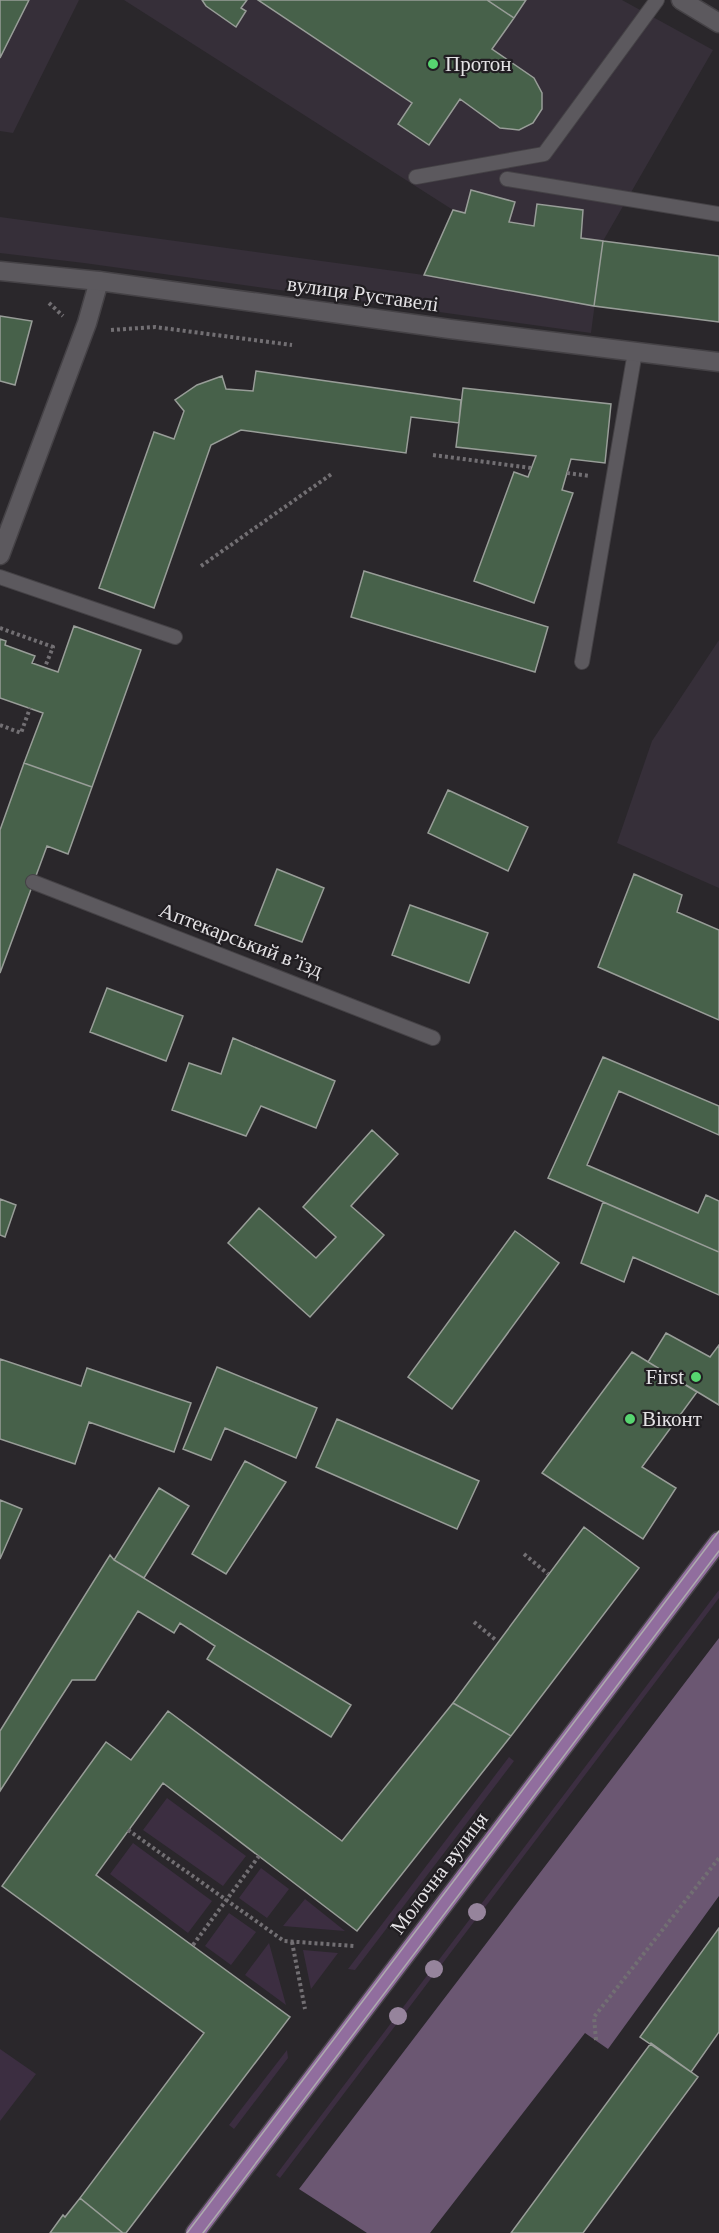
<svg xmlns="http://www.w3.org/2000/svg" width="719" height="2233" font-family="Georgia,serif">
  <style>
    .built { fill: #362f39 }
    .green { fill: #3c2e41 }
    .forest { fill: #6b5772 }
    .building { fill: #47614a; stroke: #989d98; stroke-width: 1.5 }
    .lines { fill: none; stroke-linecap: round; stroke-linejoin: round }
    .service-casing { stroke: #454246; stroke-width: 16 }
    .minor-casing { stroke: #454246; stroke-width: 21 }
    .tertiary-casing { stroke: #454246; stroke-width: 21 }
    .secondary-casing { stroke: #454246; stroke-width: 21 }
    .primary-casing { stroke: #454246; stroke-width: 21 }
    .path { stroke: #726f73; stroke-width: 4; stroke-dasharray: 3 3; stroke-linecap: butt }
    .service { stroke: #5c595e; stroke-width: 14 }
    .minor { stroke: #5c595e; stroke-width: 18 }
    .tertiary { stroke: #5c595e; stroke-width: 18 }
    .secondary { stroke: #5c595e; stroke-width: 18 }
    .primary { stroke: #916e9e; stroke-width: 18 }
    .tram { stroke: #adabae; stroke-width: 1.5 }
    .tree { fill: #96849c }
    .poi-dot { fill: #57d570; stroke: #211e22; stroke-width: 2 }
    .labels { text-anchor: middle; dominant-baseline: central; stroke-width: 4.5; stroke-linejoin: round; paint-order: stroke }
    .poi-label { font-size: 21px; fill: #e4e2e5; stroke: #211e22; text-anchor: start }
    .street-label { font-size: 21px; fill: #e4e2e5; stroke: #211e22 }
  </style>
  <rect width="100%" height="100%" fill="#2a272b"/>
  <path class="built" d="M0,0H79L13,133L0,131Z
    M124,0H622L713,50L603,241L591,333L84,263L0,253V217L424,275L453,210Z
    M719,640V888L617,843L652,741Z"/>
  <path class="green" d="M719,1590V1598L280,2178L276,2175Z
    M509,1757L514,1761L355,1970L348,1969Z
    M167,1798L246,1856L223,1886L143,1830Z
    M133,1843L212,1901L188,1933L110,1874Z
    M261,1868L289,1889L267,1918L239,1898Z
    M305,1899L345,1931L283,1926Z
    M229,1913L256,1932L231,1965L205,1946Z
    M269,1943L286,2005L245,1975Z
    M303,1950L338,1953L311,1989Z
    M0,2049L36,2074L0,2121Z
    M287,2050L288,2058L234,2129L229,2125Z"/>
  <path class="forest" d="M719,1638V1896L608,2049L585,2033L430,2233H367L299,2189Z"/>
  <path class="building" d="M0,0H29L0,58Z
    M202,0H247L241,8L246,11L236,27L206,6Z
    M258,0H487L514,18L492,49L534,78L542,93V109L533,123L519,130L500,128L460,99L429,145L398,124L412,103Z
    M487,0H526L514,18Z
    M471,190L515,202L509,222L534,226L537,204L583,210L581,238L603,241L594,306L424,275L453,210L465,213Z
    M603,241L719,256V322L594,306Z
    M0,316L32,321L15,385L0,381Z
    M256,371L461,400L459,423L411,417L406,453L241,430L211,445L154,608L99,588L154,432L174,439L184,411L175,400L197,385L222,376L226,389L253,391Z
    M463,388L611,404L605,463L571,459L562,490L573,493L534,603L474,581L514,472L528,477L536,456L456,447Z
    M364,571L548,627L535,672L351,617Z
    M74,626L141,650L92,787L24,763L43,713L0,698V639L6,641L5,645L35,656L32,663L58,672Z
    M24,763L92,787L68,854L47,846L0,973V830Z
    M448,790L528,827L508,871L428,833Z
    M277,869L324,888L302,942L255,925Z
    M634,874L682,895L677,912L719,930V1020L598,967Z
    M410,905L488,933L469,983L392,955Z
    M107,988L183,1016L166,1061L90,1032Z
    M233,1038L335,1081L316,1128L261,1106L246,1136L172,1110L189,1063L221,1074Z
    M603,1057L719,1106V1135L619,1091L587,1165L698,1213L706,1195L719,1201V1252L548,1178Z
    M372,1130L398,1154L351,1206L384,1235L310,1317L228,1243L259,1208L316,1258L336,1237L303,1207Z
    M0,1199L16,1205L5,1237L0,1235Z
    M603,1202L719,1252V1295L633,1257L624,1282L581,1263Z
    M515,1231L559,1263L452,1409L408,1377Z
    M666,1333L710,1357L719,1345V1405L648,1362Z
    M632,1352L697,1392L642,1467L676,1488L643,1539L542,1473Z
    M0,1359L81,1386L87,1368L191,1403L174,1452L89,1422L75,1464L0,1439Z
    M217,1367L317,1408L296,1458L225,1428L211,1460L183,1449Z
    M337,1419L479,1481L457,1529L316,1467Z
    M245,1461L286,1482L226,1574L192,1554Z
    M159,1488L189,1506L144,1578L114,1560Z
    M0,1500L22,1509L0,1559Z
    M584,1527L639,1568L511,1736L453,1703Z
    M110,1555L114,1560L351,1705L331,1737L207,1659L215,1646L180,1623L174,1633L138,1611L95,1680H72L0,1791V1731Z
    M453,1703L511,1736L357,1931L163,1783L96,1875L290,2017L126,2233H123L80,2198L204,2033L2,1886L106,1742L131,1760L168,1711L342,1841Z
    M719,1928V2032L691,2072L640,2037Z
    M651,2043L698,2077L583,2233H511Z
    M80,2198L123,2233H50L63,2215L65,2217Z"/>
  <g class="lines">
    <g class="service-casing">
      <path id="service" d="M416,177L544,154L657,0
        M507,179L719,214
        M0,577L175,637
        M582,662L635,352
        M33,882L433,1038"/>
    </g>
    <g class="minor-casing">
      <path id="minor" d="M0,555L87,323L99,281"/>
    </g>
    <g class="tertiary-casing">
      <path id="tertiary" d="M0,271L99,281L450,329L719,362"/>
    </g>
    <g class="secondary-casing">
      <path id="secondary" d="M681,0L719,23"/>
    </g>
    <g class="primary-casing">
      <path id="primary" d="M195,2233L719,1541"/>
    </g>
    <path class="path" d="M49,303L63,316
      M111,330L155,327L292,345
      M433,455L531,468
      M567,473L590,476
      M201,566L333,473
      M0,628L53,647L45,667
      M0,725L21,733L30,708
      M524,1554L548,1574
      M474,1622L497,1641
      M128,1830L284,1941L354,1946
      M292,1942L305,2009
      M193,1945L259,1856
      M596,2040L594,2017L719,1858"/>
    <use href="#service" class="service"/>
    <use href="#minor" class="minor"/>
    <use href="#tertiary" class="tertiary"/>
    <use href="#secondary" class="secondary"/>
    <use href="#primary" class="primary"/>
    <path class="tram" d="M187,2233L719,1531
      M203,2233L719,1551"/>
  </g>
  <g class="tree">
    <circle cx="477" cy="1912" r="9"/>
    <circle cx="434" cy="1969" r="9"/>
    <circle cx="398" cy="2016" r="9"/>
  </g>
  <g class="poi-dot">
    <circle cx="433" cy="64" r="6"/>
    <circle cx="696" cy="1377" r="6"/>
    <circle cx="630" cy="1419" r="6"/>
  </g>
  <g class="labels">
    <g class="poi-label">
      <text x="445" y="64">Протон</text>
      <text x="684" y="1377" text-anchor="end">First</text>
      <text x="642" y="1419">Віконт</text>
    </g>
    <g class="street-label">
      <text transform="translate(363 294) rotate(8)">вулиця Руставелі</text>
      <text transform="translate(241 940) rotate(21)">Аптекарський в’їзд</text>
      <text transform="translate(439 1873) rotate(-53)">Молочна вулиця</text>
    </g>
  </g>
</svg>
